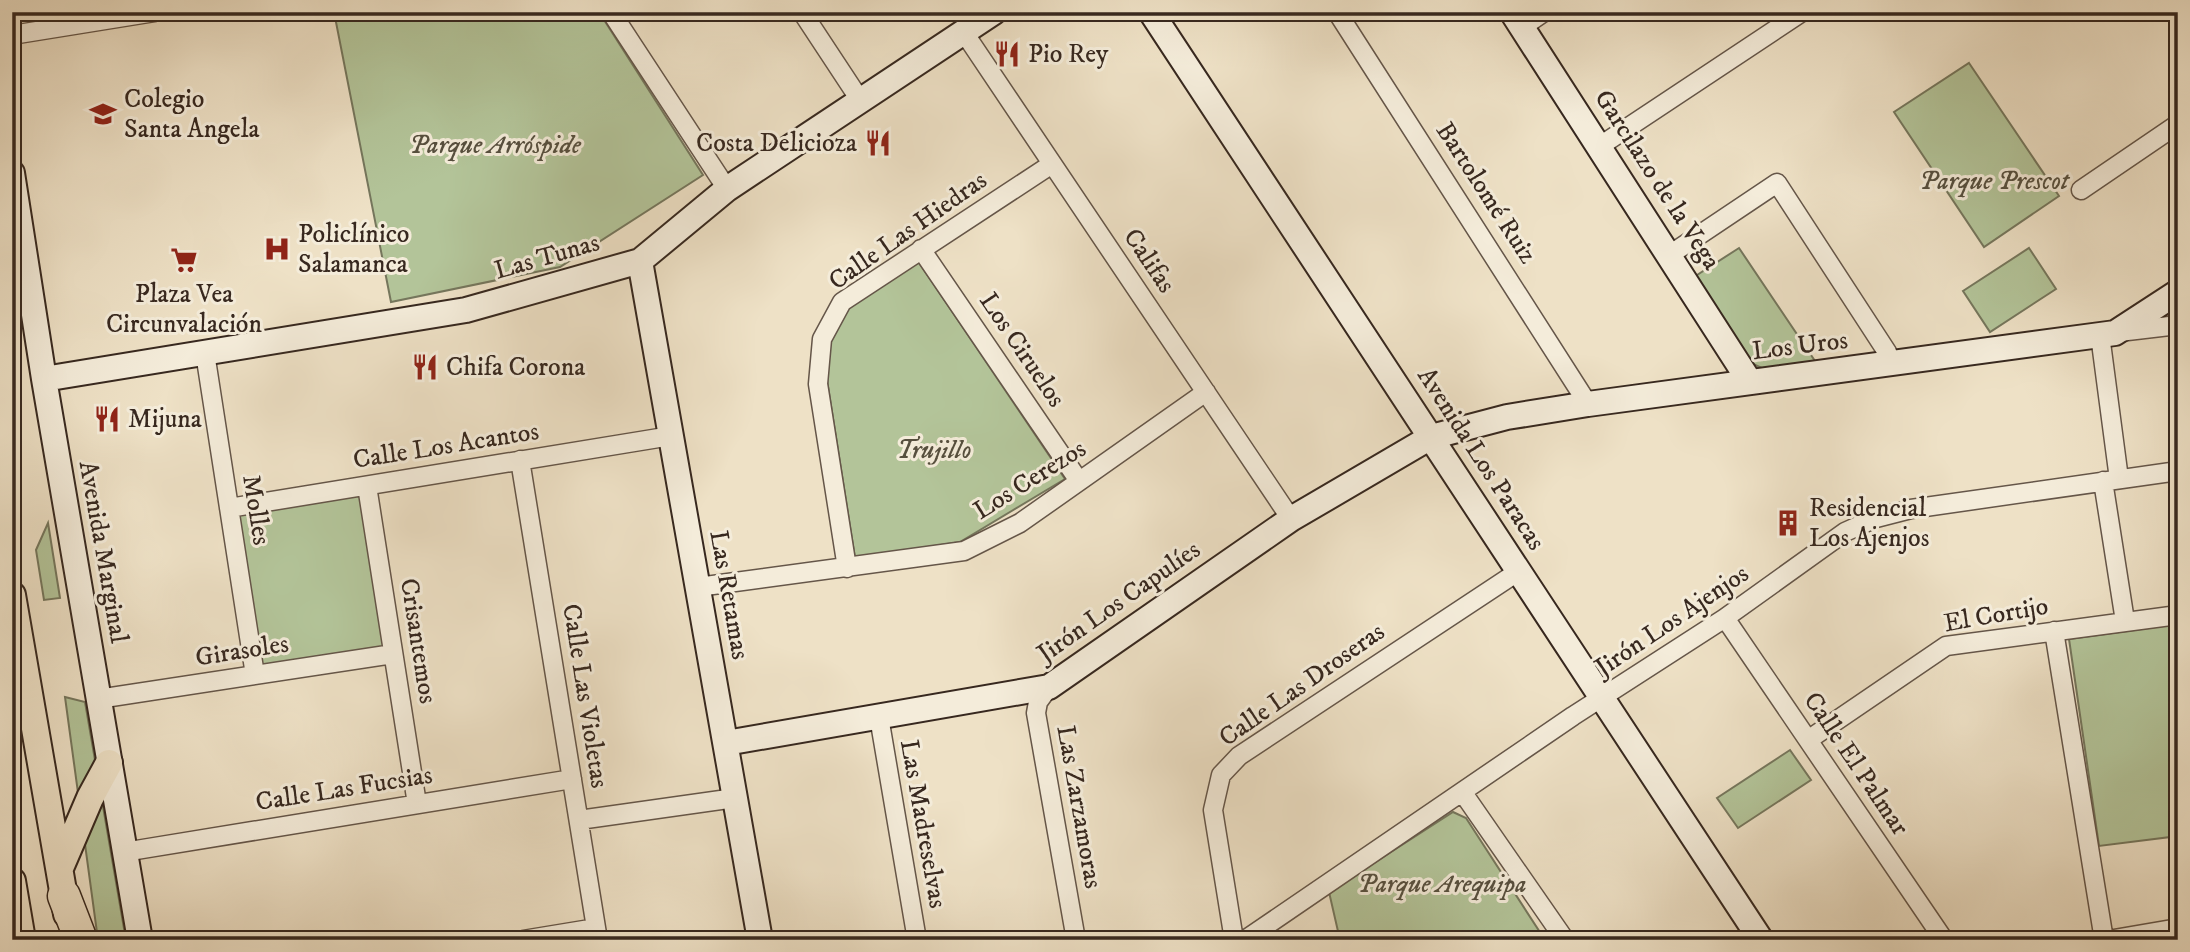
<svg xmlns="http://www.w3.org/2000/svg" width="2190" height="952" font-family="'IM FELL DW Pica',serif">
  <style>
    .green { fill: #b3c499; stroke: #75765c; stroke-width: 2 }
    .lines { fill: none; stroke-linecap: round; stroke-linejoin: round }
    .street-casing { stroke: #655649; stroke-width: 21 }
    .secondary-casing { stroke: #37281f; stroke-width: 28 }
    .primary-casing { stroke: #37281f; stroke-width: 30 }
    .highway-casing { stroke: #37281f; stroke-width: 35 }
    .street { stroke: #f4ecda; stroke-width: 18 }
    .secondary { stroke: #f4ecda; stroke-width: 24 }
    .primary { stroke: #eee1c6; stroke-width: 26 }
    .highway { stroke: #eee1c6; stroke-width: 32 }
    .labels { text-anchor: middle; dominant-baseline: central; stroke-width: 6; stroke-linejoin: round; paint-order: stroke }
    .poi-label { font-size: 26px; fill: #37281f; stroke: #f4ecda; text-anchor: start }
    .park-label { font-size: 26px; font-style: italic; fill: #564f3e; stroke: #f4ecda }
    .street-label { font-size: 26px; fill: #37281f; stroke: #f4ecda }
  </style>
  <rect width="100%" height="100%" fill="#eee1c6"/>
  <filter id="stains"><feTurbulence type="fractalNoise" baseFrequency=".00286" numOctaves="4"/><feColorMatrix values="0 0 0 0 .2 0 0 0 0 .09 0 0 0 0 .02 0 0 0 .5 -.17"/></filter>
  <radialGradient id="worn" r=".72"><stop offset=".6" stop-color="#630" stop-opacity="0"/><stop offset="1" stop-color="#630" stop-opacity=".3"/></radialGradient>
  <path class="green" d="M334,12H599L703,175L560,267L391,302Z
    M1969,63L2059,196L1984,247L1894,112Z
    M1739,248L1815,361L1764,369L1753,364L1694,277Z
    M2029,248L2056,289L1990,332L1963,291Z
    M918,261L1065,479L960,542L855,558L827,380L830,340L848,306Z
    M360,493L387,651L259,670L234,511Z
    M48,523L60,598L44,600L36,550Z
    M2178,624V836L2099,846L2069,639Z
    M65,697L85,702L126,940H98Z
    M1790,750L1811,780L1738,828L1717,798Z
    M1453,812L1466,818L1545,940H1340L1329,892Z"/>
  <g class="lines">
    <g class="street-casing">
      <path id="street" d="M611,12L727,189
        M802,12L860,100
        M1337,12L1588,404
        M1522,27L1544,12
        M963,31L1291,519
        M12,35L155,12
        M1600,146L1802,12
        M2081,190L2178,124
        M921,249L1079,481
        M1671,254L1777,183L1887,352L1892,365
        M2119,332L2178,325
        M2100,335L2119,479
        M205,353L255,675
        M520,460L598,940
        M2103,481L2125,621
        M367,486L417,804
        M229,508L671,436
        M847,568L818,384L822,339L842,302L1052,164
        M698,587L964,551L1020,523L1206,392
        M1725,618L1944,940
        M2054,631L2104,940
        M1049,687L1038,702L1036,713L1076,940
        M98,699L393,654
        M879,717L917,940
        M1808,740L1946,646L2178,615
        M1463,793L1565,940
        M579,820L735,798
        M124,852L572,779
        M523,940L596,928
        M1234,940L1213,810L1221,775L1239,756L1519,571
        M1245,940L1573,716L1725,618L1845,532L1876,518L1911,509L2178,471
        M2108,940L2178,928"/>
    </g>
    <g class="secondary-casing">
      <path id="secondary" d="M1151,12L1761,940
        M1512,12L1750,382
        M12,173L44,379L140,940
        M640,261L760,940
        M44,379L466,310L640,261L727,189L994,12
        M726,743L1049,687L1291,519L1431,437L1507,417L1588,404L2115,333L2178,292"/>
    </g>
    <g class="primary-casing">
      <path id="primary" d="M12,595L67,914
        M60,868L90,798L109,763
        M12,881L22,940"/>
    </g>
    <g class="highway-casing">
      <path id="highway" d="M64,896L81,940"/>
    </g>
    <use href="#street" class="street"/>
    <use href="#secondary" class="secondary"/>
    <use href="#primary" class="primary"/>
    <use href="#highway" class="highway"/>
  </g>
  <defs>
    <g id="restaurant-bare" transform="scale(2.1)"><path d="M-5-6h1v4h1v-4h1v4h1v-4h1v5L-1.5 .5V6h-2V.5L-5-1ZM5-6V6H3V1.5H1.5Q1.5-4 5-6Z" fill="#8f2418" stroke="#f4ecda" stroke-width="2.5" paint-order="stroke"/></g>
    <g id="school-bare" transform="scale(2.1)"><path d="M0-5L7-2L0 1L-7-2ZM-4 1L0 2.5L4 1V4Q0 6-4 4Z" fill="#8f2418" stroke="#f4ecda" stroke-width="2.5" paint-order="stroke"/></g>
    <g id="hospital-bare" transform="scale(2.1)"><path d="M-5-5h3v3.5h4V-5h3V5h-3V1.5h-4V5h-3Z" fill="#8f2418" stroke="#f4ecda" stroke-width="2.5" paint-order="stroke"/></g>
    <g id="supermarket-bare" transform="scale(2.1)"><path d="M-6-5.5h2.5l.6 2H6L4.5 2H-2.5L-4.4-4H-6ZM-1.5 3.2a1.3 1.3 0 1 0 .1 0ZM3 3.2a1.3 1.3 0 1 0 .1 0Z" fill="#8f2418" stroke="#f4ecda" stroke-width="2.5" paint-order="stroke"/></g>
    <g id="building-bare" transform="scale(2.1)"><path d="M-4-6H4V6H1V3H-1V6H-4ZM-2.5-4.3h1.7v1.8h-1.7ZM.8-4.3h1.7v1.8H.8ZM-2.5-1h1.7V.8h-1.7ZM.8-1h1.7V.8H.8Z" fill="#8f2418" stroke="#f4ecda" stroke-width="2.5" paint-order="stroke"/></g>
  </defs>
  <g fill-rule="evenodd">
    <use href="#restaurant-bare" x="1007" y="54"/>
    <use href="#school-bare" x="103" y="114"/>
    <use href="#restaurant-bare" x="878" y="143"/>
    <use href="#hospital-bare" x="277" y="249"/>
    <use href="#supermarket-bare" x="184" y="260"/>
    <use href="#restaurant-bare" x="425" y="367"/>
    <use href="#restaurant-bare" x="107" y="419"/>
    <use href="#building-bare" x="1788" y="523"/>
  </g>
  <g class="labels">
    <g class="poi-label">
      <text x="1028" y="54">Pio Rey</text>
      <text x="124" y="99">Colegio<tspan x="124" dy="30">Santa Angela</tspan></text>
      <text x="857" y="143" text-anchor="end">Costa Delicioza</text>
      <text x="298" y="234">Policlínico<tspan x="298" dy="30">Salamanca</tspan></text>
      <text x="184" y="294" text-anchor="middle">Plaza Vea<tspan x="184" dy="30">Circunvalación</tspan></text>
      <text x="446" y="367">Chifa Corona</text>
      <text x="128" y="419">Mijuna</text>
      <text x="1809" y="508">Residencial<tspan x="1809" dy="30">Los Ajenjos</tspan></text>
    </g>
    <g class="park-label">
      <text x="495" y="145">Parque Arróspide</text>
      <text x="1994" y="181">Parque Prescot</text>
      <text x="934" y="450">Trujillo</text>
      <text x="1442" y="884">Parque Arequipa</text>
    </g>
    <g class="street-label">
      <text transform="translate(1657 180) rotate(57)">Garcilazo de la Vega</text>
      <text transform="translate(1486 193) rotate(57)">Bartolomé Ruiz</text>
      <text transform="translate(908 231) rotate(-35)">Calle Las Hiedras</text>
      <text transform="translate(547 257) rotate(-16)">Las Tunas</text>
      <text transform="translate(1149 261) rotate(56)">Califas</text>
      <text transform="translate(1800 346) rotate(-7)">Los Uros</text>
      <text transform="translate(1022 350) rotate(56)">Los Ciruelos</text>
      <text transform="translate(446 446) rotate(-9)">Calle Los Acantos</text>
      <text transform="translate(1481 459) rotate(57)">Avenida Los Paracas</text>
      <text transform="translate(1030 480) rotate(-32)">Los Cerezos</text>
      <text transform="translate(256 510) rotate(81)">Molles</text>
      <text transform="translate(103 552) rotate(80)">Avenida Marginal</text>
      <text transform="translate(729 595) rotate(80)">Las Retamas</text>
      <text transform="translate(1119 602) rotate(-35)">Jirón Los Capulíes</text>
      <text transform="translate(1996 615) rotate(-10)">El Cortijo</text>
      <text transform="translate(1672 621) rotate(-34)">Jirón Los Ajenjos</text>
      <text transform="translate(418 641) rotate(81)">Crisantemos</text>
      <text transform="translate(242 651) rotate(-9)">Girasoles</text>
      <text transform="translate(1302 685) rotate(-35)">Calle Las Droseras</text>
      <text transform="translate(585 696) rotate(81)">Calle Las Violetas</text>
      <text transform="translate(1856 764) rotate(56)">Calle El Palmar</text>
      <text transform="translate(344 789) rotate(-9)">Calle Las Fucsias</text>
      <text transform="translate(1079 807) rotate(80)">Las Zarzamoras</text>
      <text transform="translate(923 824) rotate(80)">Las Madreselvas</text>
    </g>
  </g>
  <rect width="2190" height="952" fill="none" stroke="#eee1c6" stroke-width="42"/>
  <rect x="14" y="14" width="2162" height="924" fill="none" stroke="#37281f" stroke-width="3.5"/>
  <rect x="21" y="21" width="2148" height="910" fill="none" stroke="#37281f" stroke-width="2"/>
  <rect width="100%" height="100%" filter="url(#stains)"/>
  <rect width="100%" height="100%" fill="url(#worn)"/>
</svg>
